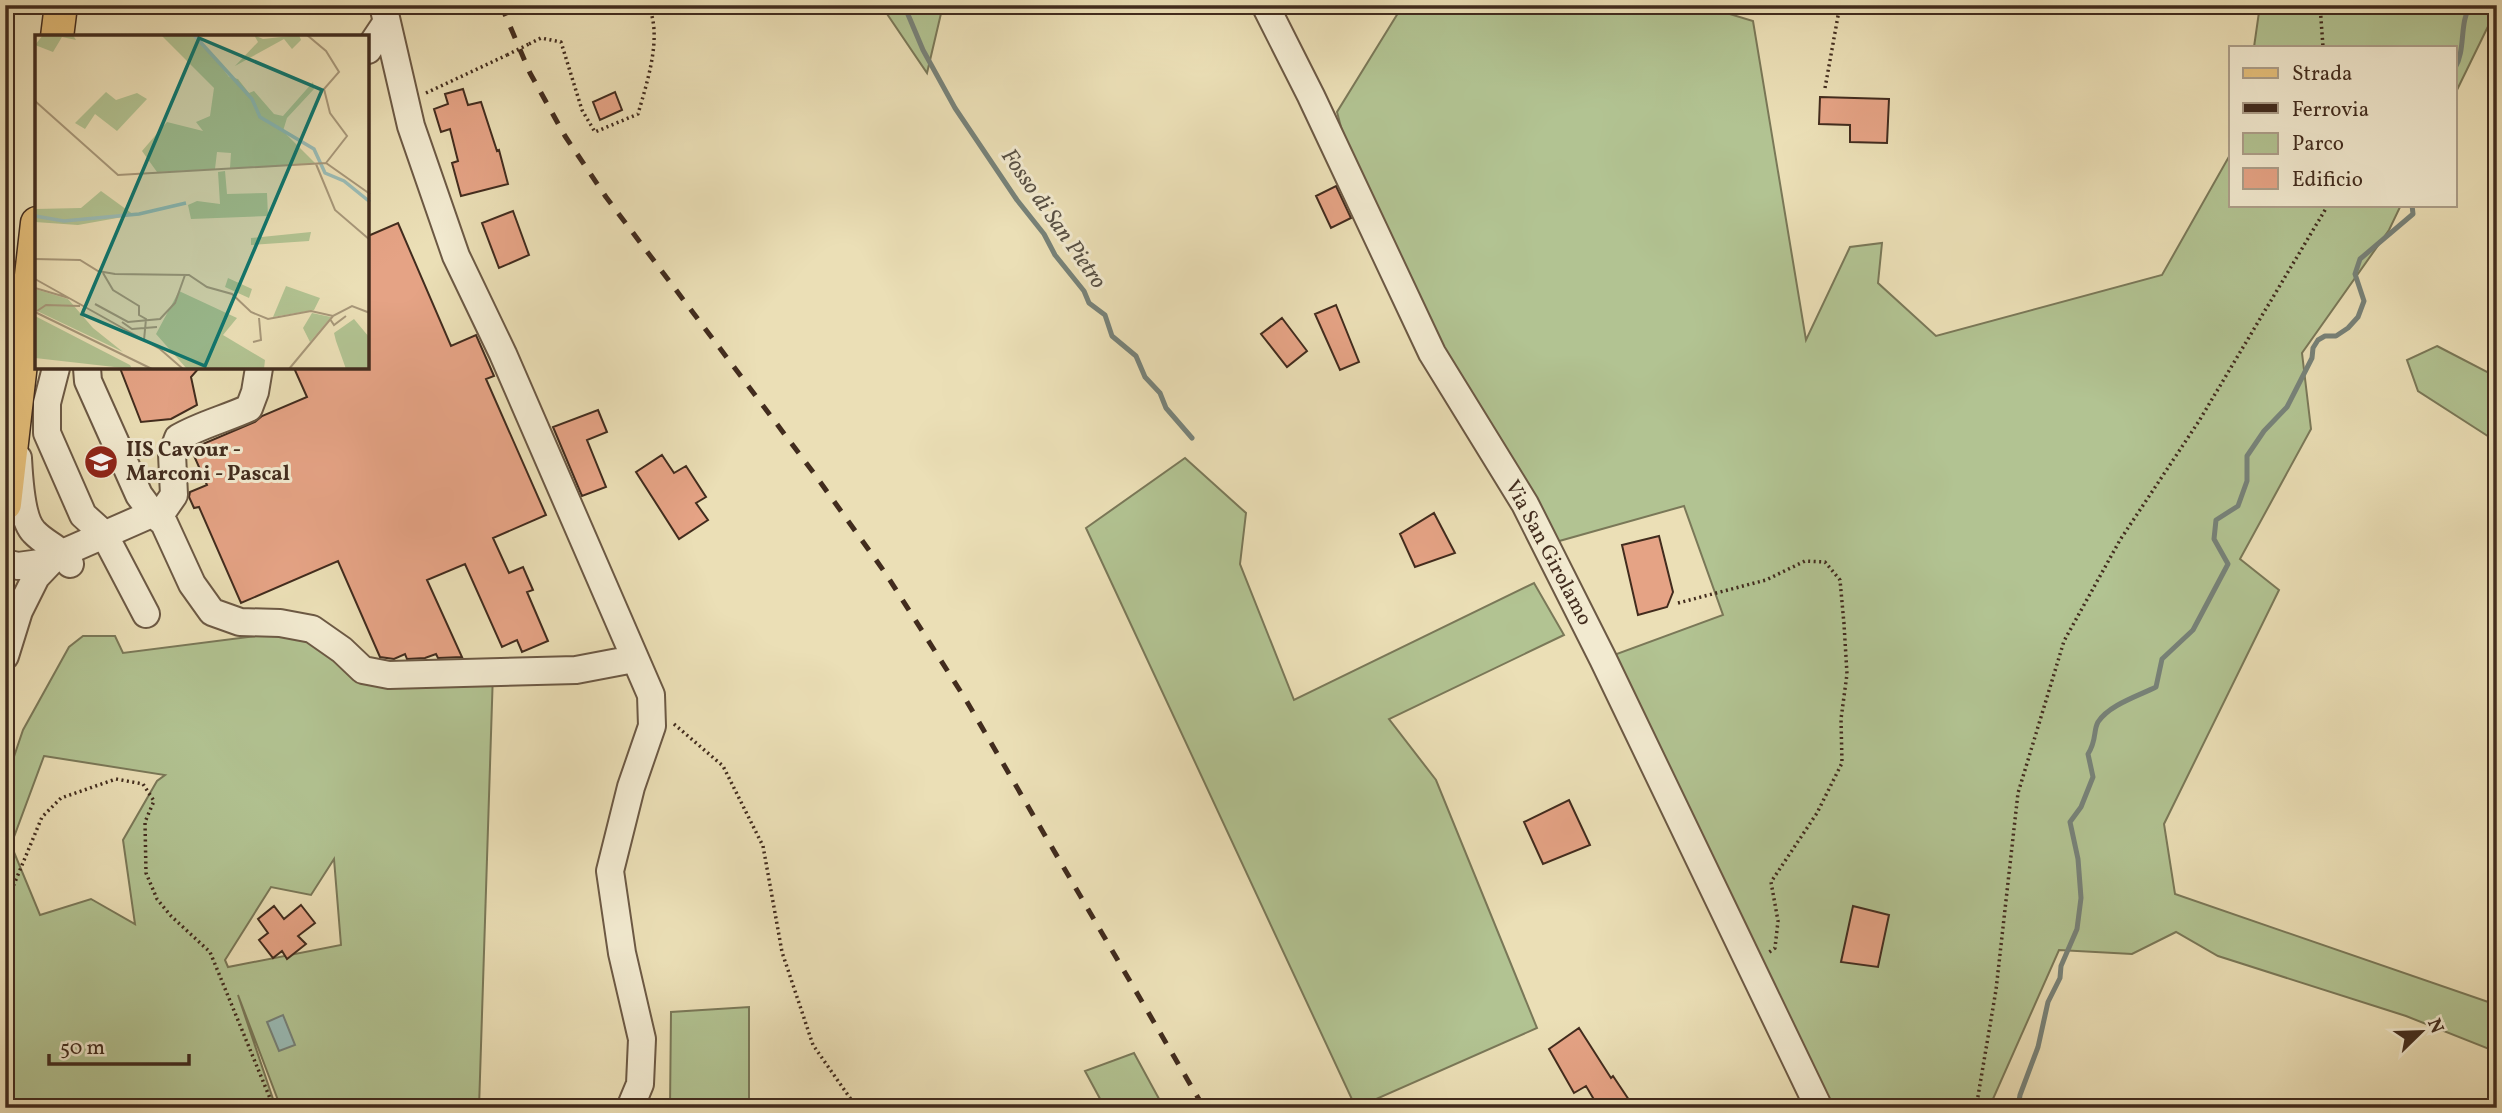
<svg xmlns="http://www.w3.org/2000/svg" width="2502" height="1113" font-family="Vollkorn,serif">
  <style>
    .green { fill: #b2c392; stroke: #7a7858; stroke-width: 2; fill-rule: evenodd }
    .water { fill: #9abbb5; stroke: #778279; stroke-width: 2 }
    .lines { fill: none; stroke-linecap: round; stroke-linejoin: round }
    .stream { stroke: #778279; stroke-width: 5 }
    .building { fill: #e5a385; stroke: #422c1e; stroke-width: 2 }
    .minor-casing { stroke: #6c5944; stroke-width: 30 }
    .major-casing { stroke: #422c1e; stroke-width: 35 }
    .path { stroke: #422c1e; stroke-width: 3.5; stroke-dasharray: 2 3.5; stroke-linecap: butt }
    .minor { stroke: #f2ead0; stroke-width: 26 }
    .major { stroke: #e6c07b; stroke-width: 32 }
    .rail { stroke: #422c1e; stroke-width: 5; stroke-dasharray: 12 12; stroke-linecap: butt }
    .path-bridge { stroke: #422c1e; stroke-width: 3.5; stroke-dasharray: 2 3.5; stroke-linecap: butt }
    .labels { text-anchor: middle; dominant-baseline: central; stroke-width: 6; stroke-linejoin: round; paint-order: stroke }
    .poi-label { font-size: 21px; font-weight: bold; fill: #422c1e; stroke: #f2ead0; text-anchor: start }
    .street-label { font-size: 21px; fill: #422c1e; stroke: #f2ead0 }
    .water-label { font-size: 23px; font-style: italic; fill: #585044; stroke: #f2ead0 }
    .inset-river { fill: none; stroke: #9abbb5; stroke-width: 3.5 }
    .inset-road { fill: none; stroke: #a79779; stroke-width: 2 }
    .view { fill: #0f766e; fill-opacity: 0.15; stroke: #0f766e; stroke-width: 3.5 }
    .inset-edge { fill: none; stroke: #422c1e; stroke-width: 3.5 }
  </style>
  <rect width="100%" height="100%" fill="#ebdfb6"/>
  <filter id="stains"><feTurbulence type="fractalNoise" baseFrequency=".00286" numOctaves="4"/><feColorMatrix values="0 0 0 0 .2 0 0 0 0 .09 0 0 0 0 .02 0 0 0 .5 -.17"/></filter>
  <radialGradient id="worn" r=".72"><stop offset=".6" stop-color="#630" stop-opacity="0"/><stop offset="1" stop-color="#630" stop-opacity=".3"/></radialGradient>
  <path class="green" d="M881,5H943L927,73Z
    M1403,5H1700L1753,21L1806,340L1850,247L1882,243L1878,283L1936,336L2162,275L2231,153V205H2401L2389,230L2302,353L2311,429L2240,559L2279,590L2164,824L2175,894L2497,1005V1044L2489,1049L2406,1016L2218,956L2176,932L2132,954L2059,950L1989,1108H1819L1603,659L1723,615L1684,506L1545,545L1359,195L1337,112Z
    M2260,5H2497V8L2455,94V47H2254Z
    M2437,346L2497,377V442L2418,391L2407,360Z
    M1185,458L1246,513L1240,564L1294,700L1534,583L1564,635L1389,719L1436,780L1537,1028L1356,1108L1086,528Z
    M312,629L363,670L493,672L479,1108H281L238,995L276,1108H5V783L23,730L69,647L83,636H115L123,653ZM44,756L165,775L157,781L123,840L135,924L91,899L40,915L11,845ZM334,859L341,945L228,967L225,960L271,887L311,895Z
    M749,1007V1108H670L671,1012Z
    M1134,1053L1164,1108H1105L1085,1071Z"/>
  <path class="water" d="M283,1015L295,1045L279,1051L267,1022Z"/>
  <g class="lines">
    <path class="stream" d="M904,5L923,50L955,108L1017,200L1044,234L1055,255L1084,291L1089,303L1105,315L1112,336L1136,356L1145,377L1160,393L1166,408L1192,438
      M2455,68C2466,49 2459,25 2470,5
      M2018,1108L2020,1095L2038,1047L2048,1002L2060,978L2061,966L2077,929L2081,898L2078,859L2070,822L2081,807L2093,777L2088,754C2097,740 2093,731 2098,722C2109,705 2138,696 2156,687L2162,659L2193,630L2228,564L2214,539L2216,520L2238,506L2247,481V456L2264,431L2287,407L2312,358L2313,348L2318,340L2325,336H2336L2348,328L2358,317L2364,301L2355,274L2360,259L2413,214L2412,205"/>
  </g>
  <path class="building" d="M463,89L468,105L481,102L497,151L499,150L508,184L461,196L452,163L458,161L450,129L441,132L434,109L448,104L445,94Z
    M615,92L622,110L600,120L593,102Z
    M1820,97L1889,99L1887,143L1850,142V125L1819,124Z
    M1336,186L1351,218L1331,228L1316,196Z
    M513,211L529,255L499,268L482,223Z
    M398,223L451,346L476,335L494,376L486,379L546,515L493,538L509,573L523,567L533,590L527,592L548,641L522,652L517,640L502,647L465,564L427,580L462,657L438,658L436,654L425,658L407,659L405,654L394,659L380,657L338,561L241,603L199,507L194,508L189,497L190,492L207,485L191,449L255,422L262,416L307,397L294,368H368V236Z
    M1336,305L1359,362L1340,370L1315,314Z
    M1282,318L1307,351L1287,367L1261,334Z
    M120,368H199L191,377L197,405L171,419L141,422Z
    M598,410L607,432L587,440L606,487L582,496L553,427Z
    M662,455L674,473L686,466L706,497L696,503L708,520L679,539L636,472Z
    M1434,513L1455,553L1415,567L1400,534Z
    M1659,536L1673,592L1667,607L1638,615L1622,545Z
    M1569,800L1590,845L1543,864L1524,822Z
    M301,905L315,923L298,936L306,944L287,959L282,951L273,958L259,940L268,933L258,919L274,906L284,919Z
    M1853,906L1889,915L1878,967L1841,962Z
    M1579,1028L1611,1078L1613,1076L1629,1100L1616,1108H1599L1586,1086L1574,1093L1549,1049Z"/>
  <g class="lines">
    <g class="minor-casing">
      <path id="minor" d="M383,5L411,126L456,256L503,354L651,695L652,726L631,787L610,871L622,953L642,1039L640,1084L630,1108
        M1265,5L1311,96L1432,353L1525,504L1603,659L1819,1108
        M368,50L386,23
        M56,368L47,403V433L83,515L104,534L146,614
        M87,368L88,381L139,495L153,514L164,523L192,584L212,612L240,622L280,623L312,629L342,650L363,670L389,675L576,670L634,659
        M18,458C19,476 21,519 34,532C46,545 60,547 70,564
        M5,563L18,566L40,563L165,508L174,495L172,454L178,438C200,425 225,419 249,408L255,392L259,368
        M5,656L19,611L36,577L55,557"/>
    </g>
    <g class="major-casing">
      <path id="major" d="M57,37L61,5
        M5,504L37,223"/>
    </g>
    <path class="path" d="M2320,5L2323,47
      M529,44L541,38L561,42L582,110L595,132L638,114C647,82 663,36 648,5
      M1825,88L1840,5
      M426,93L507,55
      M1678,603L1766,580L1805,561L1825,562L1840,580L1844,624L1847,674L1841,719L1842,763L1817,813L1771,882L1778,921L1775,948L1768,953
      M674,724L723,766L763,846L782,952L813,1045L857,1108
      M5,906L42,817L61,798L116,779L143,784L154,801L145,822L146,873L157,899L171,916L210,952L274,1108
      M1976,1108L1996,990L2018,793L2064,641L2120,540L2199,421L2328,205"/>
    <use href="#minor" class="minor"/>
    <use href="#major" class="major"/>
    <path class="rail" d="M501,5L530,73L565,136L606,197L813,472L886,574L966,700L1204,1108"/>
    <path class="path-bridge" d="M507,55L529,44"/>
  </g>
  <defs>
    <g id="university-disc" transform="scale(1.75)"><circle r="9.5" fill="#8f2418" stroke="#f2ead0"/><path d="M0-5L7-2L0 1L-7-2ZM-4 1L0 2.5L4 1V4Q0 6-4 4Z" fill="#fff"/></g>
  </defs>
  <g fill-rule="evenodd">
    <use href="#university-disc" x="101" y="462"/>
  </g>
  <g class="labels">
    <g class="poi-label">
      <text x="126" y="450">IIS Cavour -<tspan x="126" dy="24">Marconi - Pascal</tspan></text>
    </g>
    <g class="street-label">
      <text transform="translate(1548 553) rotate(62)">Via San Girolamo</text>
    </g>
    <g class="water-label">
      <text transform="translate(1053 219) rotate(55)">Fosso di San Pietro</text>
    </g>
  </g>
  <g transform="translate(35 35)">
    <rect width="334" height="334" fill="#ebdfb6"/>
    <path d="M8,0H38L41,5L27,2L18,17L0,10ZM126,0H162L194,42L203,44L214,58L219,56L239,79L248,81L278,47L279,54L252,83L248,96L281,129L195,133L196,118L182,117L180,134L122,137L107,116L132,87L168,96L161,87L175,81L179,53ZM219,0L228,4L264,0L266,5L257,14L249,4L200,31L223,7ZM71,57L81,65L102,58L112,64L82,96L60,79L50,94L40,88ZM190,136L192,159L232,158L233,181L156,184L153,170L162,166L185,169L183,137ZM66,156L99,180L43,190L0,187V174L46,173ZM276,197L274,206L216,210V203ZM193,243L217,254L214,263L190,252ZM251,251L285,263L279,275L238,282ZM0,254L33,264L58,293L88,317L0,275ZM144,256L202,283L188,300L230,325L229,334H152L121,299ZM277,278L296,282L275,307L268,293ZM0,281L95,330L97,334L0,323ZM319,284L334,302V334H311L301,306L299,298Z" fill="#b2c392"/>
    <path class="inset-river" d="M159,0L217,64L225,82L279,114L290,138L309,146L335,167M0,181L29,186L104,179L151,168"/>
    <path class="inset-road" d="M272,0L291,16L304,37L289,54L295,78L312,101L291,128M0,66L83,140L291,128L335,159M281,129L300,175L335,205M0,224L45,225L63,236L80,239L154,240L172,252L197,259L216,277L233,284L276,276L298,281L317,271L335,278M68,238L78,255L104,271V280L111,284L109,305M0,244L125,314L148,334M0,253L34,263M60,269L93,287L125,284L140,268L150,240M2,276L11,270L45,271M0,277L117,334M295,284L299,290L311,281M87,287L97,294L122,292M218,307L226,305L224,283M254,334L298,281"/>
    <path class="view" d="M164,3L287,55L170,331L47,279Z"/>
    <rect width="334" height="334" class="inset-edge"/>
  </g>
  <rect width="2502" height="1113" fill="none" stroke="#ebdfb6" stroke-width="28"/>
  <rect x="7" y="7" width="2488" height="1099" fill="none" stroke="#422c1e" stroke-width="3.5"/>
  <rect x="14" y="14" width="2474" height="1085" fill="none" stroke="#422c1e" stroke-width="2"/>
  <rect x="2229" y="46" width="228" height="161" fill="#f2ead0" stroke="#ac9e89" stroke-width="2"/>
  <rect x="2243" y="68" width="35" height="10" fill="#e6c07b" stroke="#ac9e89" stroke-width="2"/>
  <text x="2292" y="80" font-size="21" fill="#422c1e">Strada</text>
  <rect x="2243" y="103" width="35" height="10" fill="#422c1e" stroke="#ac9e89" stroke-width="2"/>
  <text x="2292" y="116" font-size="21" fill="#422c1e">Ferrovia</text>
  <rect x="2243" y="133" width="35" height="21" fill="#b2c392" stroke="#ac9e89" stroke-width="2"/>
  <text x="2292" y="150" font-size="21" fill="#422c1e">Parco</text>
  <rect x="2243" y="168" width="35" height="21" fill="#e5a385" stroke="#ac9e89" stroke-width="2"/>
  <text x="2292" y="186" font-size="21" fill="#422c1e">Edificio</text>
  <g transform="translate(2421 1032) rotate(67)" stroke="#f2ead0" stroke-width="5" paint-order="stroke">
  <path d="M0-5L12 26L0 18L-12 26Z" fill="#422c1e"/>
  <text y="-10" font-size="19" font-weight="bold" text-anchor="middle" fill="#422c1e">N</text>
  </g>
  <path d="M49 1054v10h140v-10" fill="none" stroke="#422c1e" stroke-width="3.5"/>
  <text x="60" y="1054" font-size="21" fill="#422c1e" stroke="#f2ead0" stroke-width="5" paint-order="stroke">50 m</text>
  <rect width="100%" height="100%" filter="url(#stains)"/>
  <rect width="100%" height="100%" fill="url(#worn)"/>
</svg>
